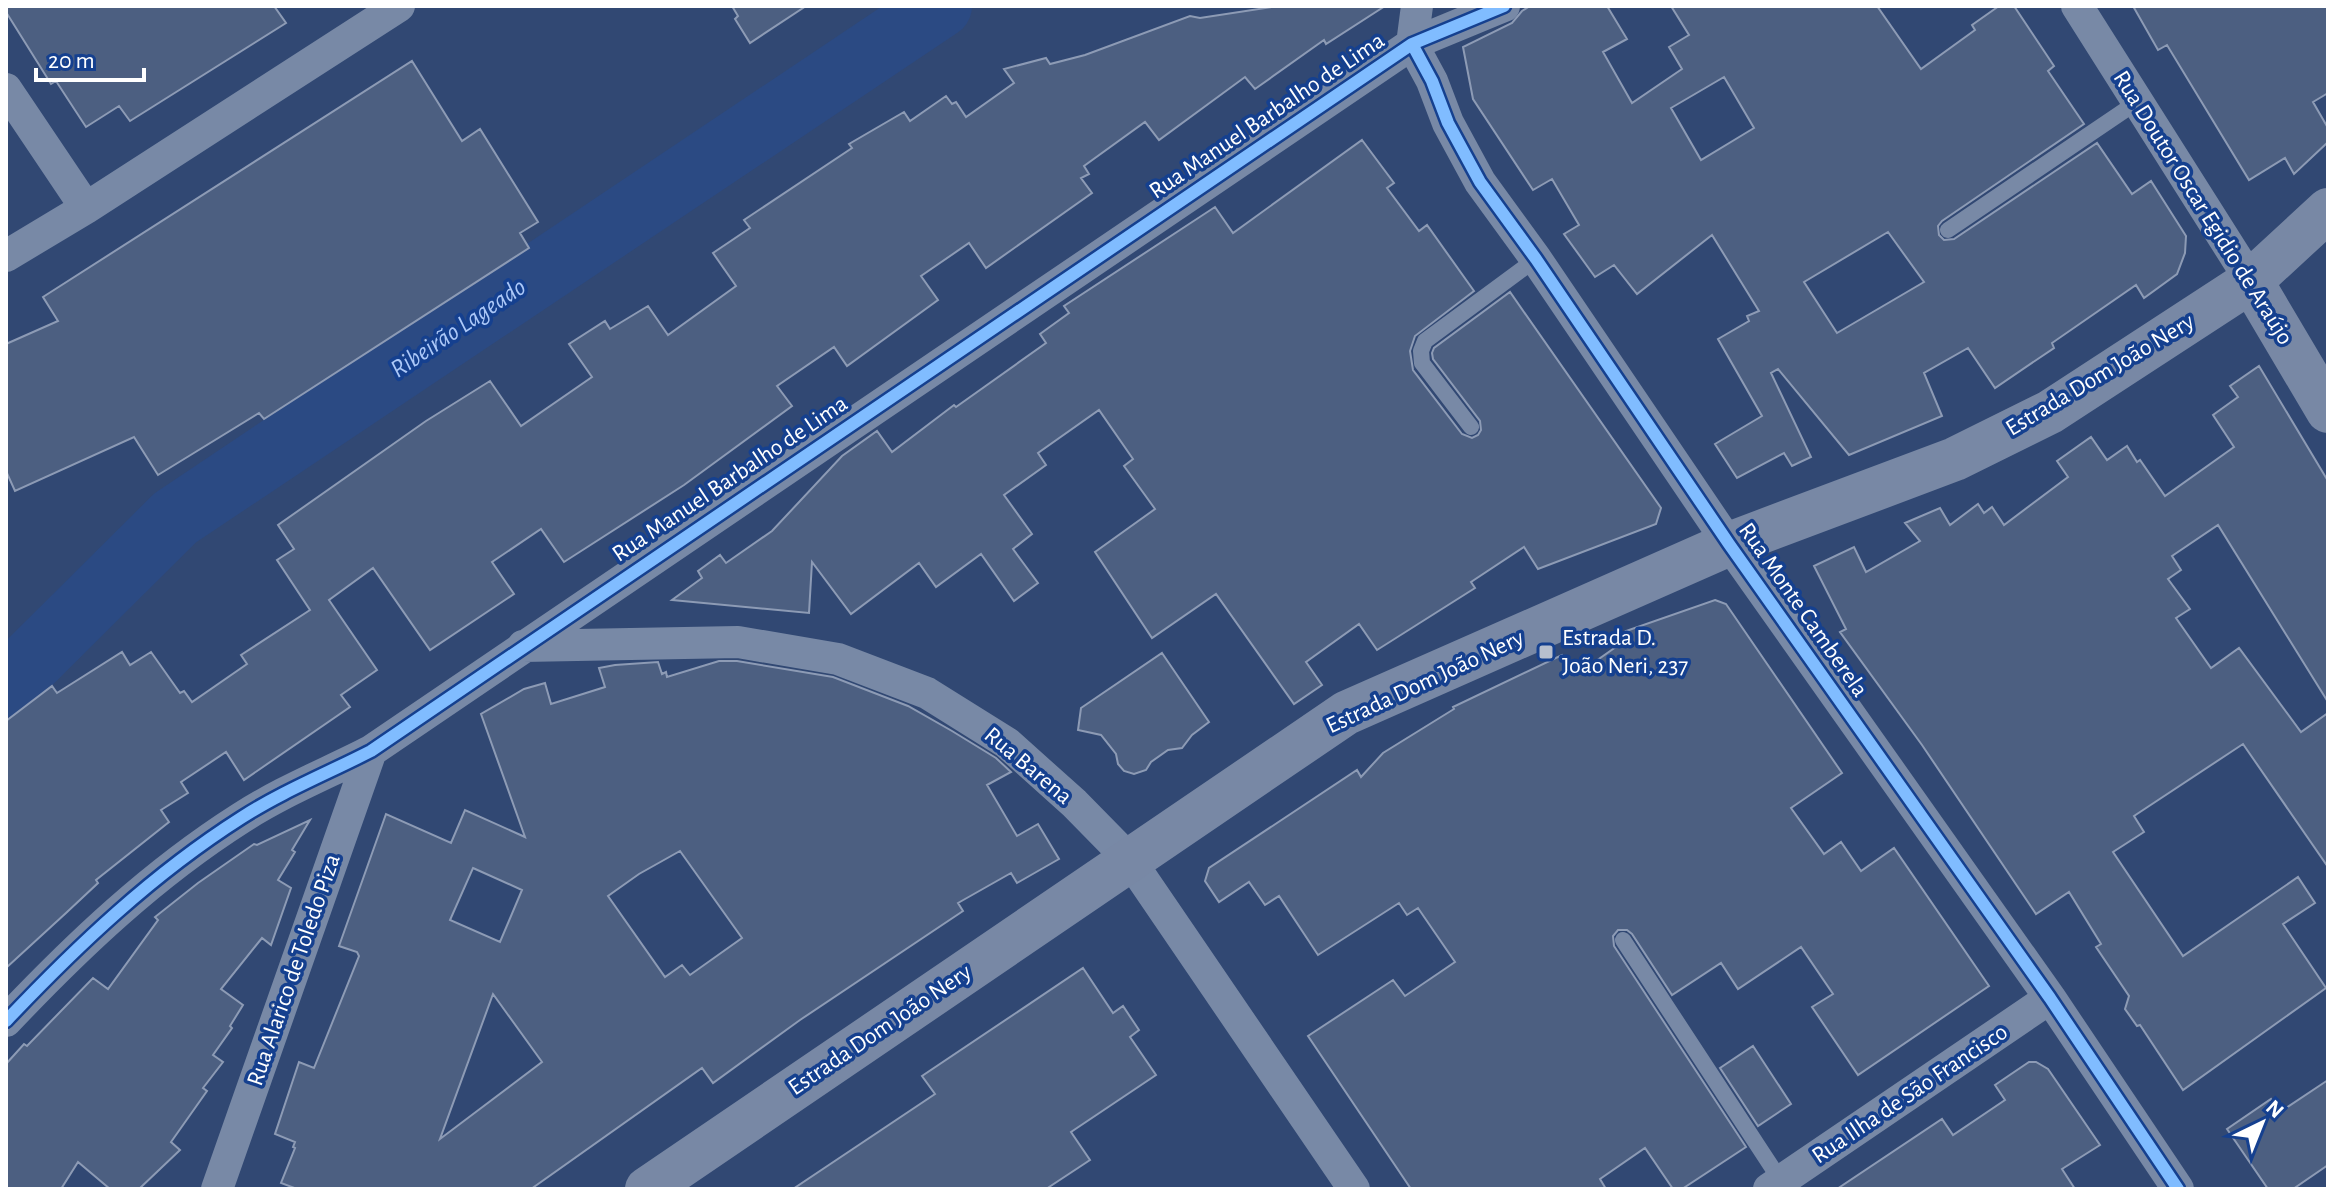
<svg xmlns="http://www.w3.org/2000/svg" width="2334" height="1195" font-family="'Alegreya Sans',sans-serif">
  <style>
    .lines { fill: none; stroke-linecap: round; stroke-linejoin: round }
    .river { stroke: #2b4a83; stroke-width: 64 }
    .building { fill: #4c5f81; stroke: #8d9bb5; stroke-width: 2; fill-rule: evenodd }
    .lane { stroke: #7889a6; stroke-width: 16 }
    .street { stroke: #7889a6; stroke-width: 32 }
    .primary { stroke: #7888a5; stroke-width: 44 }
    .cycleway-casing { stroke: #15408f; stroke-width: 17 }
    .cycleway { stroke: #80bcff; stroke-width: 12 }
    .poi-dot { fill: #b7bfce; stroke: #15408f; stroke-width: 3 }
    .labels { text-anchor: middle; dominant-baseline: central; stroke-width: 7; stroke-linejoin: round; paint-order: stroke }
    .street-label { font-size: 24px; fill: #fff; stroke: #15408f }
    .poi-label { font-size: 24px; fill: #fff; stroke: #15408f; text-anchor: start }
    .water-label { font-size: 26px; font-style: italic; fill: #acc8f8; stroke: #15408f }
  </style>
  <rect width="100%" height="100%" fill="#314873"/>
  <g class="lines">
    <path class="river" d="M6,686L175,518L940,6"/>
  </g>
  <path class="building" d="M6,6H274L286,23L130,121L119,106L86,127L56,81L51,84L6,12Z
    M732,6H806L750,43L735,19L738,16Z
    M1278,6H1385L1326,44L1324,40L1255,89L1245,77L1159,140L1145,122L1084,166L1089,174L1081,178L1092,193L986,268L969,243L921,276L938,300L847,366L834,347L777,386L792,406L684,485L564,562L541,529L492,562L514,594L430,650L373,568L329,600L377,670L341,695L350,707L244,780L226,752L181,782L188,793L161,810L169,822L96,880L98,883L66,913L6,968V721L52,686L57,693L122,652L130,665L151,652L180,693L184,691L192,702L247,664L241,655L310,610L277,560L294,549L278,525L426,421L490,381L521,426L592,377L569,344L605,321L610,329L648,306L668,335L736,286L713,253L750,228L744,220L852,148L849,144L904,112L910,121L946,96L952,104L956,102L966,117L1014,83L1004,69L1046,58L1050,64L1085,55L1190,16L1200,18Z
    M1530,6H1607L1627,39L1603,52L1632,103L1682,69L1669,47L1689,35L1671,6H1877L1921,69L1975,30L1972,25L1999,6H2014L2054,66L2048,71L2084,124L1942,221L1938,226L1939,235L1944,240L1954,239L2097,143L2132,194L2151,181L2186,236L2185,253L2177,274L2144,298L2136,285L2052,343L2054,348L1995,388L1968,348L1924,373L1942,416L1849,455L1778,369L1771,373L1811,457L1792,466L1784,453L1737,478L1715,444L1762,416L1718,339L1749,321L1747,316L1759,311L1712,235L1637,294L1614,265L1595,277L1564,234L1579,225L1552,179L1533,190L1473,99L1463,47L1512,23L1522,11ZM1724,77L1754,128L1701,160L1671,108ZM1888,232L1924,282L1837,333L1804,282Z
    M2133,6H2328V93L2313,102L2328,128V142L2294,174L2285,158L2249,180L2167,45L2158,50Z
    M412,61L462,141L480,129L538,222L520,233L529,248L264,419L259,413L158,475L134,437L15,491L6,471V344L58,321L43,297Z
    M1362,140L1394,183L1387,188L1419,231L1427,225L1474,291L1415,336L1410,351L1413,370L1462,434L1472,438L1478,435L1481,430L1480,421L1433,359L1432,353L1434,348L1510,292L1661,508L1656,524L1538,569L1524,547L1471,582L1475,588L1377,650L1359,624L1306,662L1322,685L1294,704L1216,594L1152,638L1095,552L1155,509L1124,466L1133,459L1099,410L1038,453L1046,465L1004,495L1032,534L1013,549L1038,583L1014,601L981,554L936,587L919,563L851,614L812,562L809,613L672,600L702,578L698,571L720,555L726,563L772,531L842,456L877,431L892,452L954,405L956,407L1046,343L1040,334L1069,313L1064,306L1215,207L1233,233Z
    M2259,366L2328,481V702L2218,525L2172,556L2181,570L2168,579L2190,609L2176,618L2211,668L2239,648L2301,732L2328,713V867L2243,744L2134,816L2144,832L2113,852L2183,956L2298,877L2315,903L2283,924L2326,988L2183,1090L2140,1025L2137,1026L2125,1009L2129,996L2096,947L2101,944L2069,892L2036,914L1922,745L1840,632L1846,629L1814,566L1854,547L1866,572L1920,541L1905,523L1940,508L1950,525L1978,504L1984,513L1992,507L2004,525L2068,477L2057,461L2091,437L2107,460L2127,446L2137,462L2140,460L2165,496L2234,447L2213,415L2238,397L2230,386Z
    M1715,600L1726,604L1842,773L1791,808L1824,854L1841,842L1861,871L1894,848L1989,986L1858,1075L1812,1007L1833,994L1801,947L1738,989L1721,963L1672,995L1632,934L1627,930H1618L1613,936L1614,946L1746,1147L1682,1189H1673L1645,1148L1600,1179L1606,1189H1411L1308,1036L1393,980L1405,996L1455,962L1418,908L1407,915L1399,903L1318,955L1279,896L1265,905L1249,882L1219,902L1205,881L1209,868L1357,770L1361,777L1383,753L1454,709L1453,707L1562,655L1576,675L1630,637L1626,631Z
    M1162,653L1209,722L1192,735L1182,748L1168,750L1151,762L1146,770L1134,774L1124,771L1118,764L1116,754L1101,735L1078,730L1081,708Z
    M719,661H737L833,677L908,706L952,731L996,758L1011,772L987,785L1017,836L1038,824L1059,859L1017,883L1011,873L958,903L963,911L800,1020L713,1083L702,1068L531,1189H297L281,1183L295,1148L293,1147L295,1142L275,1134L299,1062L314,1068L359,956L357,952L339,946L386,814L451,843L465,810L525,837L481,714L524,689L545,683L551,704L605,687L599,668L615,665L658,662L662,674L666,672L667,677ZM680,851L742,938L690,975L682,965L665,977L608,896L639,874ZM473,868L522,890L500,942L450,920ZM493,994L542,1062L440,1139Z
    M310,820L292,850L295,852L278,880L291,888L271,945L262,938L221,989L243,1005L230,1026L232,1028L213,1055L223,1062L203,1088L207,1091L171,1142L180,1150L139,1189H110L78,1162L61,1189H6V1064L24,1044L27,1046L93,978L108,989L158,920L155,917L198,883L254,844L257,845Z
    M1083,968L1113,1013L1123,1006L1139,1030L1130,1037L1156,1075L1071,1132L1090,1160L1046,1189H793L935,1094L922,1076Z
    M1753,1046L1791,1104L1758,1126L1720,1068Z
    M2029,1062H2036L2048,1069L2100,1145L2062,1169L2075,1189H1837L1942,1119L1953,1135L2005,1100L1995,1085Z
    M2328,1080V1165L2293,1189H2268L2227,1129L2271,1099L2280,1112Z"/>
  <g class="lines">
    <path class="lane" d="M1948,230L2137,102
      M1471,427L1422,363L1421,351L1425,341L1536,259
      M1623,940L1781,1181"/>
    <path class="street" d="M2077,6L2251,281
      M1412,44L1432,81L1448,123L1480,182L1536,259L1729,544L2050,998L2178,1189
      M1412,44L1417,6
      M6,89L86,208
      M6,256L86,208L399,6
      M523,646L738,642L838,659L927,693L1007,743L1074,803L1129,859L1354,1189
      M6,1021C78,945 153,874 241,818C281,792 328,773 371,751L1412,44L1504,6
      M217,1189L371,751
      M1769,1189L2050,998"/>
    <path class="primary" d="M2251,281L2328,411
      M647,1189L1346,713L1729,544L1955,459L2050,412L2251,281L2328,210"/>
    <g class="cycleway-casing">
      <path id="cycleway" d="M1412,44L1432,81L1448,123L1480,182L1536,259L1729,544L2050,998L2178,1189
        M6,1021C78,945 153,874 241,818C281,792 328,773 371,751L1412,44L1504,6"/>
    </g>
    <use href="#cycleway" class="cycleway"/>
  </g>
  <rect class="poi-dot" x="1538" y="644" width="16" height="16" rx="4"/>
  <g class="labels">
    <g class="street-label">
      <text transform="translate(1267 116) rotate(-34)">Rua Manuel Barbalho de Lima</text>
      <text transform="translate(2203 208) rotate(58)">Rua Doutor Oscar Egidio de Araújo</text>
      <text transform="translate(2100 375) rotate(-31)">Estrada Dom João Nery</text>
      <text transform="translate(730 479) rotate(-34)">Rua Manuel Barbalho de Lima</text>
      <text transform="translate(1803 610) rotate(55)">Rua Monte Camberela</text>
      <text transform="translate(1425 682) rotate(-25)">Estrada Dom João Nery</text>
      <text transform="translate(1028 766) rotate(40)">Rua Barena</text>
      <text transform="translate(294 970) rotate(-71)">Rua Alarico de Toledo Piza</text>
      <text transform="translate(880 1030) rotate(-34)">Estrada Dom João Nery</text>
      <text transform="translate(1910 1094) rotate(-34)">Rua Ilha de São Francisco</text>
    </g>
    <g class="poi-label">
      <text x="1562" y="638">Estrada D.<tspan x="1562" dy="28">João Neri, 237</tspan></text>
    </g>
    <g class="water-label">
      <text transform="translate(458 328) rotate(-34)">Ribeirão Lageado</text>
    </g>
  </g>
  <rect width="2334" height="1195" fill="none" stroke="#ffffff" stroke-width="16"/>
  <g transform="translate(2262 1123) rotate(43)" stroke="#15408f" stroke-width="6" paint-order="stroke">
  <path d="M0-6L14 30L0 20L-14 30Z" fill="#ffffff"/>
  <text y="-12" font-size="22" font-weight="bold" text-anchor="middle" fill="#ffffff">N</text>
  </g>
  <path d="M36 68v12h108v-12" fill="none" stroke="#ffffff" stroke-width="4"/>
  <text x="48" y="68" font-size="24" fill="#ffffff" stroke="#15408f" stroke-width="6" paint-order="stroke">20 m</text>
</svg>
